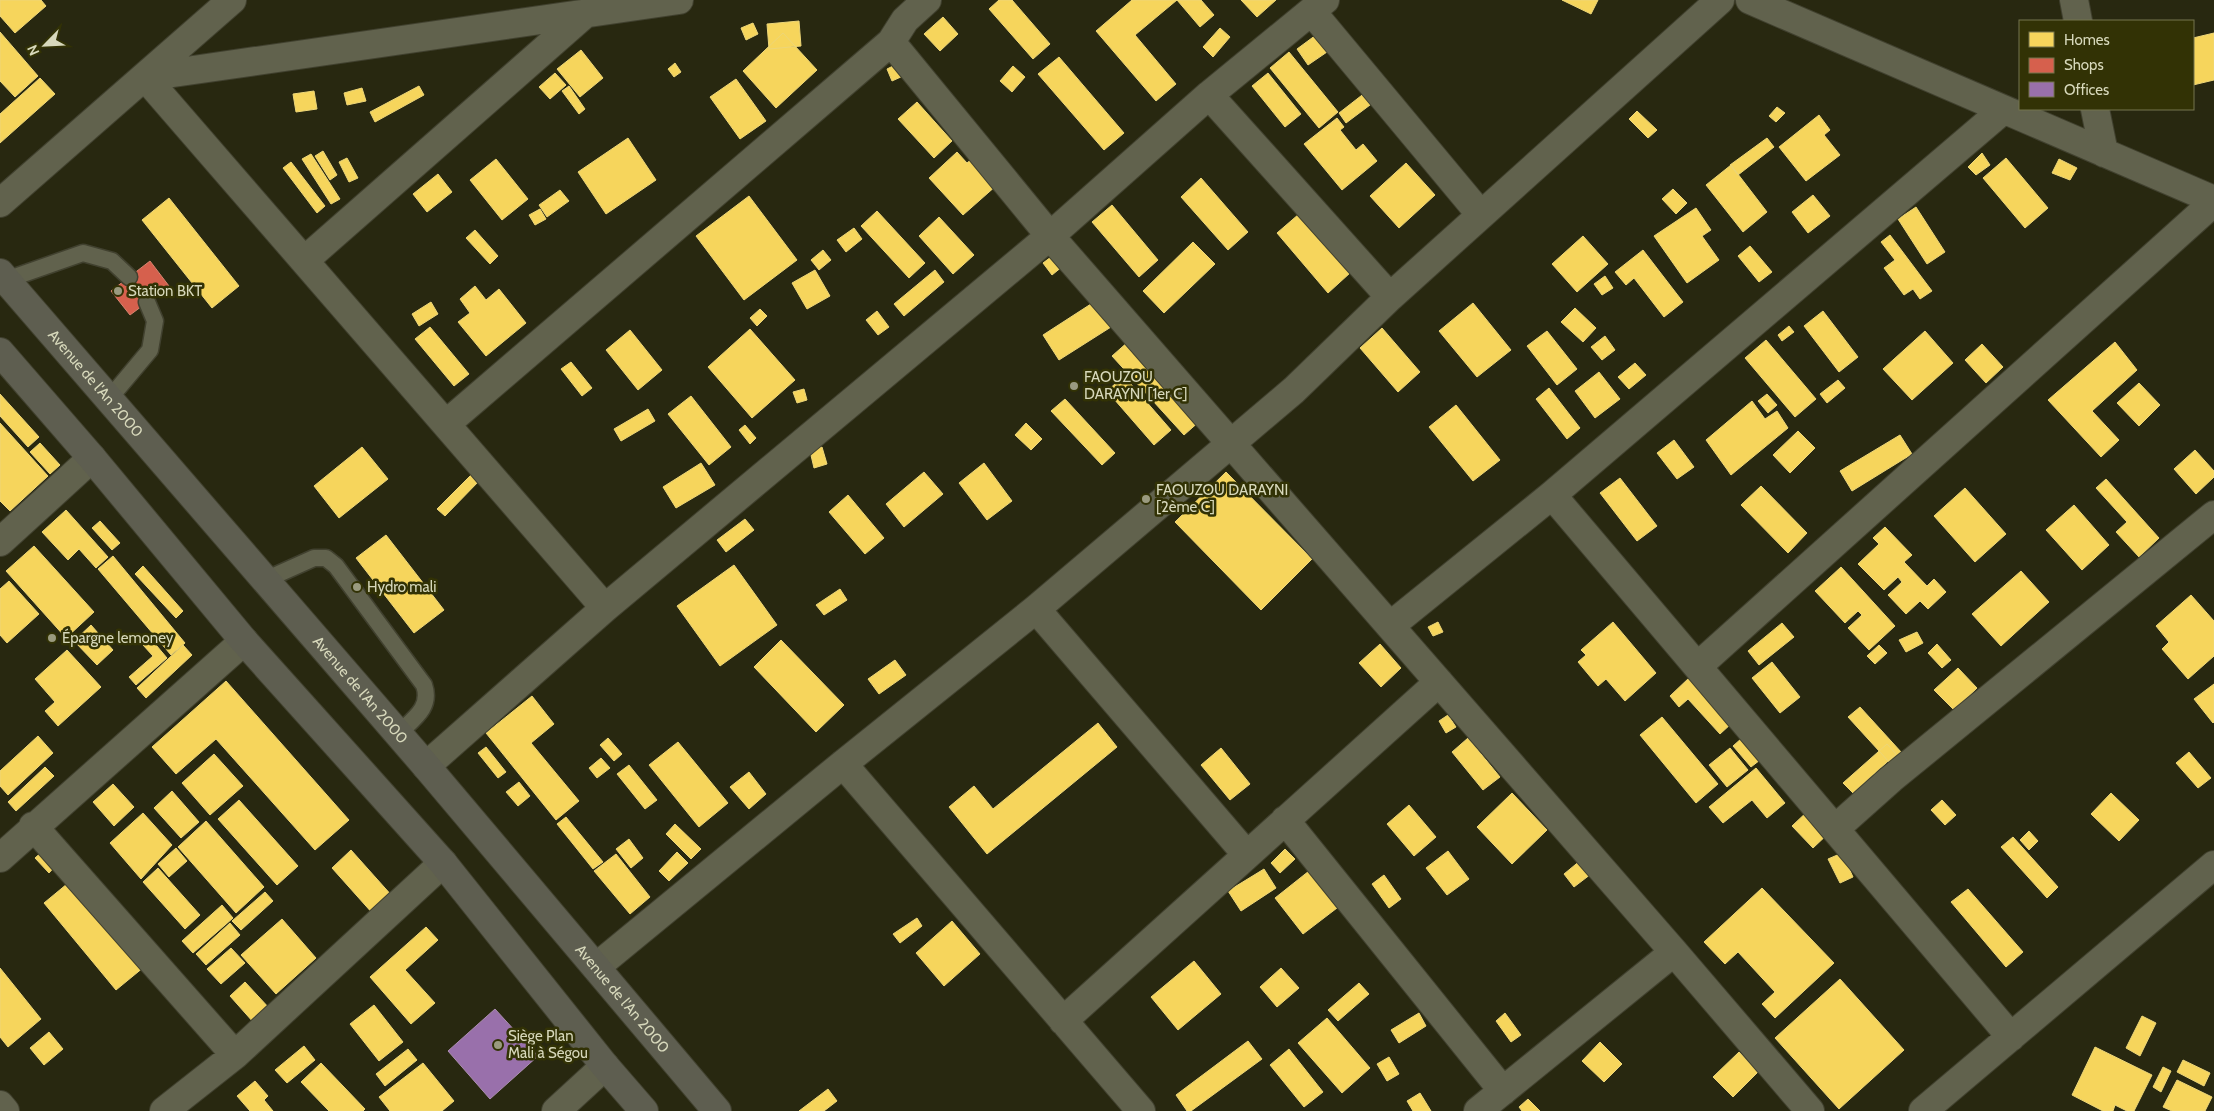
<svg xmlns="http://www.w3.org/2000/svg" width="2214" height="1111" font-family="Cabin,sans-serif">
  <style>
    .homes { fill: #f6d55c; stroke: #edd678 }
    .shops { fill: #d6604d; stroke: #d6846e }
    .offices { fill: #9970ab; stroke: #ac8fb0 }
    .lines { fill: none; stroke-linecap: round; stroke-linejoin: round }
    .service-casing { stroke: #41412f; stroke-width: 19 }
    .minor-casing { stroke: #41412f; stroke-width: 30 }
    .tertiary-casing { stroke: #41412f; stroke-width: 30 }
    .primary-casing { stroke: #41412f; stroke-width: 30 }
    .service { stroke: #61624d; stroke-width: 16 }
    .minor { stroke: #61624d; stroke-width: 28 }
    .tertiary { stroke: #61624d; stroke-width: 28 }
    .primary { stroke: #5e5e50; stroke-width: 28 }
    .poi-dot { fill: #9a9a7f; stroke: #323205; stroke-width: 2 }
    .labels { text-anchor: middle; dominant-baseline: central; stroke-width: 5; stroke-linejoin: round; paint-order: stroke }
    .poi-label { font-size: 15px; fill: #d7d8bb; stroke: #323205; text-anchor: start }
    .street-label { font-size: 15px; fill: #d7d8bb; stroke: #323205 }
  </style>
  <rect width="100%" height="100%" fill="#282810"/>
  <path class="homes" d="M0,0H41L46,6L15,33L0,16Z
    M999,0H1012L1050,44L1033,59L989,9Z
    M1132,0H1177L1135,35L1176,84L1156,101L1096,31Z
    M1177,0H1201L1214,15L1200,27Z
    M1241,0H1276L1257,17Z
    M1562,0H1598L1591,14Z
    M943,17L958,34L940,51L924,34Z
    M799,21L801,46L769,49L767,24Z
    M753,23L758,34L746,40L741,28Z
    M1220,28L1230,37L1213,57L1203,47Z
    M0,32L38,76L15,97L0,81Z
    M783,33L817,70L776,108L743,71Z
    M2214,33V80L2193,85V38Z
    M1316,35L1327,52L1308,65L1297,49Z
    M581,50L603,78L580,97L557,69Z
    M1289,52L1338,112L1319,128L1270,68Z
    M1059,57L1124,133L1104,150L1038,74Z
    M675,63L681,72L674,77L668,69Z
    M897,64L903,76L892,81L887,69Z
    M1013,66L1025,77L1012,92L1000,81Z
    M555,73L566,85L550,99L539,87Z
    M1268,73L1301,114L1285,127L1252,86Z
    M40,78L55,94L0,143V114Z
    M736,79L766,121L740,139L710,97Z
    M419,86L424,95L375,122L370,112Z
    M569,86L585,109L579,114L562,91Z
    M362,88L366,101L347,105L344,93Z
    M314,91L317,109L296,112L293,94Z
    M1366,92L1374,102L1346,123L1339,113Z
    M917,102L952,141L934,158L898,119Z
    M1777,107L1785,113L1776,122L1769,116Z
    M1637,111L1657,130L1648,138L1629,119Z
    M1819,115L1830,130L1824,135L1840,155L1806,181L1779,147Z
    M1337,118L1344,127L1340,130L1356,150L1363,144L1377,161L1342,190L1304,144Z
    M628,138L656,180L606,214L578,172Z
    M1767,138L1774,147L1738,175L1730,165Z
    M323,151L337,175L330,180L315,156Z
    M957,152L967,163L973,158L997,185L963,215L929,178Z
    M1982,153L1990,165L1976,175L1968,167Z
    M311,154L340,199L331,204L302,159Z
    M347,158L358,178L349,182L339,162Z
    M2006,158L2048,208L2025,228L1983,178Z
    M496,159L528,199L502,220L470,180Z
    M2059,159L2077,168L2070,180L2052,173Z
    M291,162L325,206L317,213L283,168Z
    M1406,163L1435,195L1399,228L1370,196Z
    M1731,165L1767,212L1743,232L1706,185Z
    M438,174L452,192L427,212L413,194Z
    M1201,178L1248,232L1228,250L1181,197Z
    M1673,189L1687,203L1676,214L1662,199Z
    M560,190L569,201L547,217L539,205Z
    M1813,195L1830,216L1808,233L1792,212Z
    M749,196L797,260L744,300L696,236Z
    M169,198L239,286L212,308L142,220Z
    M1112,205L1158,260L1139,277L1092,222Z
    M1916,207L1945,252L1927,264L1898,219Z
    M1696,208L1711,230L1702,236L1719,260L1687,283L1654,236Z
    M540,209L546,219L535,225L529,215Z
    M877,211L925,263L909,278L861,226Z
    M1299,214L1350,273L1328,293L1277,233Z
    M939,217L974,255L953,274L919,236Z
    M854,228L862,239L846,252L837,240Z
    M475,230L498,256L490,264L466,238Z
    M1890,235L1932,291L1920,299L1913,289L1904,295L1884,268L1895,260L1881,242Z
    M1583,236L1608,264L1577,292L1552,264Z
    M1193,242L1215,264L1164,313L1143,291Z
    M1750,246L1772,272L1759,282L1738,256Z
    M823,250L831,260L819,270L811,260Z
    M1643,250L1683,302L1664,317L1634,278L1626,285L1615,272Z
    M1055,254L1063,266L1052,275L1043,263Z
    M815,270L830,296L807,309L792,283Z
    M935,270L944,282L904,316L894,304Z
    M1605,276L1613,288L1602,295L1594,284Z
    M475,286L486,300L499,289L526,323L486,356L458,322L470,313L460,299Z
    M431,302L438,314L419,326L412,314Z
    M1094,302L1111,327L1059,360L1043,335Z
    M1473,303L1511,350L1477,377L1439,331Z
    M1575,308L1596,328L1583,342L1561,322Z
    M760,309L767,316L757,326L750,318Z
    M877,311L889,327L878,335L866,320Z
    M1823,311L1858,357L1839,372L1804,326Z
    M1789,326L1794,332L1782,341L1778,335Z
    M430,327L469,374L454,386L415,339Z
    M1382,328L1420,372L1398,392L1360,348Z
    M750,329L795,380L752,418L708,367Z
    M630,330L662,370L638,390L606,350Z
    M1547,331L1577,369L1557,385L1527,346Z
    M1925,331L1953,363L1912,400L1883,369Z
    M1605,336L1615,350L1602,360L1591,347Z
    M1766,340L1816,399L1795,417L1745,358Z
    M1129,341L1201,420L1184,435L1112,356Z
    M2115,342L2137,370L2092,411L2119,440L2101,457L2048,400Z
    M1982,344L2003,367L1986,383L1965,360Z
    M571,362L592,388L582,396L561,369Z
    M1635,363L1646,375L1629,389L1618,377Z
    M1599,372L1620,399L1595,418L1575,391Z
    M1124,376L1171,430L1154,445L1107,391Z
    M1838,380L1845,388L1827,403L1820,394Z
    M2139,383L2160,405L2139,426L2117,403Z
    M1549,388L1580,428L1567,439L1536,399Z
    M804,389L807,400L797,403L793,392Z
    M0,394L39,437L28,447L0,416Z
    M1767,394L1777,405L1768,413L1758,401Z
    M691,396L731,447L709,465L668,414Z
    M1065,399L1115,453L1102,465L1051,411Z
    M1752,401L1765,419L1777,411L1788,428L1731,475L1706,440Z
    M1456,405L1500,460L1473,481L1429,427Z
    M648,409L655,421L621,441L614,429Z
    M0,423L48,476L10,511L0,501Z
    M1026,423L1042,439L1031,450L1015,435Z
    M745,425L756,438L750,444L739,430Z
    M1798,431L1815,448L1790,473L1773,455Z
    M1900,435L1912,454L1852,491L1840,471Z
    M1674,440L1694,467L1677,479L1657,453Z
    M40,443L60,465L50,474L30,452Z
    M362,447L388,479L339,518L314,486Z
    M822,447L827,464L814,468L810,451Z
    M2195,450L2214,471V477L2196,494L2174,469Z
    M701,463L715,485L676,508L663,487Z
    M984,463L1012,501L987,520L959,483Z
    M924,472L943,494L904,527L886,504Z
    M1226,472L1312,559L1261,610L1175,522Z
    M473,473L480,480L445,516L437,509Z
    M1620,478L1657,526L1637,541L1600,493Z
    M2106,479L2159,538L2139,557L2116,532L2127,522L2096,488Z
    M1761,486L1807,533L1788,553L1741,505Z
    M1965,488L2006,534L1975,562L1934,516Z
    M848,495L884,538L865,554L829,512Z
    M2074,505L2109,545L2082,570L2046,530Z
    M66,510L108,557L96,568L79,549L68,560L42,532Z
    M745,519L754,530L726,552L717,540Z
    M100,521L120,543L112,550L92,528Z
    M1885,527L1912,555L1904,562L1927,586L1934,579L1946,592L1928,609L1920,601L1906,614L1888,595L1902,582L1898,577L1884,590L1858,564L1879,544L1873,538Z
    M386,535L444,610L414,633L356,558Z
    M34,546L94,612L66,638L6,571Z
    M113,556L185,643L171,655L98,569Z
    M734,565L777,625L720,666L677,606Z
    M143,566L183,611L176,618L135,574Z
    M1841,567L1895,626L1869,650L1848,628L1862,615L1858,611L1845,623L1815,591Z
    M2021,571L2049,602L2001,646L1972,614Z
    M9,581L39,614L7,643L0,635V589Z
    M840,589L847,600L824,615L816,605Z
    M2191,595L2214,621V656L2188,679L2162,649L2169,642L2156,626Z
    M1438,622L1443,632L1433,636L1428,627Z
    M1613,622L1656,673L1625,701L1606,679L1598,686L1578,662L1586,655L1581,650Z
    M1782,623L1794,637L1759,665L1748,651Z
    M91,625L113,650L97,665L74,641Z
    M1917,632L1923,643L1906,652L1899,640Z
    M151,639L167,658L136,685L129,677L153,656L143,645Z
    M781,640L844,705L816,732L754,667Z
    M1380,644L1401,668L1381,687L1359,663Z
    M1937,644L1951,660L1942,668L1928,653Z
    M183,645L192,655L146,698L137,688Z
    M1879,645L1887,653L1875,664L1867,656Z
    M67,650L101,687L58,726L45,711L55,702L35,679Z
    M895,660L906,675L879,694L868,679Z
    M1772,662L1800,697L1780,713L1752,678Z
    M1958,668L1977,688L1954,710L1934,690Z
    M1690,677L1732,723L1720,734L1688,699L1679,707L1670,696Z
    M226,681L349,820L315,850L216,739L176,774L152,747Z
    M2214,684V722L2213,723L2194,699Z
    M532,696L554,724L531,743L579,801L556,820L486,733Z
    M1860,707L1902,753L1890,763L1848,717Z
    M1448,715L1456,727L1446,733L1439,721Z
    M1662,717L1718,784L1696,803L1640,735Z
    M1098,723L1117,747L987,854L949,807L974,786L993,809Z
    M38,736L53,753L8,795L0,786V771Z
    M608,738L622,754L614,761L600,745Z
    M1468,738L1500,777L1483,790L1452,752Z
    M1742,738L1760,760L1751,767L1733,746Z
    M678,742L728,803L699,827L649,765Z
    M1887,744L1896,754L1853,793L1843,783Z
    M486,747L506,772L498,778L478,753Z
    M1221,748L1250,784L1230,800L1201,765Z
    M1730,748L1748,770L1727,787L1709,765Z
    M2189,752L2211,778L2198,788L2176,763Z
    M214,754L243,786L210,815L182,783Z
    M601,758L610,768L597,778L589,768Z
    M629,765L657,800L645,809L617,774Z
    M45,767L54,776L16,811L8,802Z
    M1756,768L1785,803L1767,818L1752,800L1723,823L1709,807Z
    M749,772L766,794L749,809L730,787Z
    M519,782L530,796L518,806L506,792Z
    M113,784L134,807L114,826L93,802Z
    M172,791L199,822L181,838L154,808Z
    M1512,793L1547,830L1512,864L1477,827Z
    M2111,793L2139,820L2119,841L2091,814Z
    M239,800L298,866L277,885L218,819Z
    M1942,800L1956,815L1945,825L1931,810Z
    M1409,805L1436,837L1414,856L1387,824Z
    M1810,809L1831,831L1813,848L1792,826Z
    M143,813L172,845L141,879L110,843Z
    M566,817L603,862L593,869L557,824Z
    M206,821L264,887L236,913L178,847Z
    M675,824L701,849L691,859L666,834Z
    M2029,831L2038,841L2029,850L2020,840Z
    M2013,837L2058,887L2047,898L2001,847Z
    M629,839L643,858L631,868L616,849Z
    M176,848L187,861L169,877L158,864Z
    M1285,849L1295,859L1280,873L1271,863Z
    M44,850L57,864L49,873L35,858Z
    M351,850L393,897L374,915L332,868Z
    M1448,851L1469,879L1447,895L1426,868Z
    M677,852L688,863L669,881L659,871Z
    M1842,853L1853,877L1840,883L1828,859Z
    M616,854L650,897L630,914L594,871Z
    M1581,860L1591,874L1574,887L1564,874Z
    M158,868L200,915L185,929L143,882Z
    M1264,869L1276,888L1241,911L1228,891Z
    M1309,871L1337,908L1303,934L1275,898Z
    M1384,875L1401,899L1389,908L1372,884Z
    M73,879L144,967L116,990L44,903Z
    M1762,888L1834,963L1775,1018L1762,1004L1775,992L1738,952L1725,964L1704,942Z
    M1968,889L2023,952L2006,967L1951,902Z
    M265,892L273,901L241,930L232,921Z
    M222,905L233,918L193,953L182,941Z
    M917,918L922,926L900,943L893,934Z
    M282,919L316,958L276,994L241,955Z
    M952,921L980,954L944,986L916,953Z
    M230,923L240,935L206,965L196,954Z
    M426,927L438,940L405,970L435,1003L411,1024L370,977Z
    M231,948L245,963L221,984L207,969Z
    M1194,961L1221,994L1178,1030L1151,997Z
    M0,968L41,1019L8,1047L0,1037Z
    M1281,968L1299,988L1277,1007L1260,987Z
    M1840,979L1904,1050L1839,1109L1775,1038Z
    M245,982L270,1009L254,1023L230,996Z
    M1359,983L1369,994L1338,1021L1328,1010Z
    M374,1005L403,1042L379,1061L350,1024Z
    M1419,1013L1426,1026L1399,1043L1391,1030Z
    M1505,1013L1521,1035L1511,1042L1496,1021Z
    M2142,1016L2156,1023L2140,1056L2126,1048Z
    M1327,1018L1370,1068L1342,1093L1298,1043Z
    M49,1032L63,1049L44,1065L30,1048Z
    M1248,1041L1262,1059L1191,1111H1187L1176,1095Z
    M1600,1042L1622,1064L1604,1082L1582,1061Z
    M304,1046L315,1060L287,1083L275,1070Z
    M2095,1047L2152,1075L2134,1111H2127L2115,1105L2113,1111H2103L2072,1095Z
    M408,1049L417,1060L385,1086L376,1074Z
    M1289,1049L1323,1092L1304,1107L1270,1065Z
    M1739,1052L1758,1072L1733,1097L1713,1077Z
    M1389,1057L1399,1074L1387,1081L1377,1064Z
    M2183,1060L2210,1073L2204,1086L2177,1072Z
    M321,1063L365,1109L363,1111H329L301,1082Z
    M423,1063L454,1101L442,1111H390L379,1097Z
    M2163,1067L2171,1071L2161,1092L2153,1087Z
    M2177,1080L2212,1097L2205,1111H2172L2163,1107Z
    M255,1081L268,1096L264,1100L273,1111H250L237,1096Z
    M828,1089L837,1101L824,1111H799Z
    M1420,1093L1431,1111H1413L1407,1101Z
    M1528,1099L1540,1111H1522L1519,1107Z"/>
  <path class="shops" d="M150,261L169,286L130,315L111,291Z"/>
  <path class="offices" d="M495,1009L538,1056L490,1099L448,1051Z"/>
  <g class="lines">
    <g class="service-casing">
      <path id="service" d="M6,280L83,253L112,261L129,277
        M109,399L150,350L155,321L147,302
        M265,580L314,558H326L336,566L424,685C432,708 413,719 398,734"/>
    </g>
    <g class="minor-casing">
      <path id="minor" d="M1750,0L2214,200
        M2074,0L2078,21
        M1312,12L1481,215
        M891,42L1050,236L1674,952L1810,1111
        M145,77L605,608
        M145,77L679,0
        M1209,95L1390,297
        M2095,109L2104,153
        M0,203L232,0
        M305,260L586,13
        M446,424L891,42L905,20L927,0
        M1552,495L2011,1037
        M0,542L92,458
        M1036,609L1247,855
        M1390,626L1552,495L2003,110
        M1698,666L2214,202
        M843,764L1141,1111
        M426,766L605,608L1050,236L1209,95L1325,0
        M1285,820L1503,1091
        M33,826L235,1055
        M1836,828L1891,779L2214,515
        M0,858L244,641
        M596,967L843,764L1036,609L1294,390L1390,297L1720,0
        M1063,1021L1439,682
        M0,1105L5,1111
        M164,1111L235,1055L443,863
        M1478,1111L1674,952
        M1923,1111L2214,865"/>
    </g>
    <g class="tertiary-casing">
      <path id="tertiary" d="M556,1111L605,1066"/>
    </g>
    <g class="primary-casing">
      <g id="primary">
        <path id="s1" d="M0,273L426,766L717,1111"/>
        <path d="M0,352L92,458L244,641L443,863L605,1066L644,1111"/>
      </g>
    </g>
    <use href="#service" class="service"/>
    <use href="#minor" class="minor"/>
    <use href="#tertiary" class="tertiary"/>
    <use href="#primary" class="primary"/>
  </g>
  <g class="poi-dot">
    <circle cx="118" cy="291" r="5"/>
    <circle cx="1074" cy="386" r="5"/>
    <circle cx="1146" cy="499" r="5"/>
    <circle cx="357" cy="587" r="5"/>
    <circle cx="52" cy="638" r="5"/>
    <circle cx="498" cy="1045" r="5"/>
  </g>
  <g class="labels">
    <g class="poi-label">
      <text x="128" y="291">Station BKT</text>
      <text x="1084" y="377">FAOUZOU<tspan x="1084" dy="17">DARAYNI [1er C]</tspan></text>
      <text x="1156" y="490">FAOUZOU DARAYNI<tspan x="1156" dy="17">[2ème C]</tspan></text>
      <text x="367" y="587">Hydro mali</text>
      <text x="62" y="638">Épargne lemoney</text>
      <text x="508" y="1036">Siège Plan<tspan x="508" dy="17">Mali à Ségou</tspan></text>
    </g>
    <g class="street-label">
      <text stroke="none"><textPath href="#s1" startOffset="146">Avenue de l'An 2000</textPath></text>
      <text stroke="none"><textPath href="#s1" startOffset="551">Avenue de l'An 2000</textPath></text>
      <text stroke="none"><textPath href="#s1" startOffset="956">Avenue de l'An 2000</textPath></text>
    </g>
  </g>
  <rect x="2019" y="20" width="175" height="90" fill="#323205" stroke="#74744e"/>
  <rect x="2029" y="32" width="25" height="15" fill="#f6d55c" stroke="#74744e"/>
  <text x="2064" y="45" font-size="15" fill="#d7d8bb">Homes</text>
  <rect x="2029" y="58" width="25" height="15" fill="#d6604d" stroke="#74744e"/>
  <text x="2064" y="70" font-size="15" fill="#d7d8bb">Shops</text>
  <rect x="2029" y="82" width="25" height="15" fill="#9970ab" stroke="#74744e"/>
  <text x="2064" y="95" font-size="15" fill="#d7d8bb">Offices</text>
  <g transform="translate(45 45) rotate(246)" stroke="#323205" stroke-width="4" paint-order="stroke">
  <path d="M0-4L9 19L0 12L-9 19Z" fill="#d7d8bb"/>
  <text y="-8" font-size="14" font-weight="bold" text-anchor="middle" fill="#d7d8bb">N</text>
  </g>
</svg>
